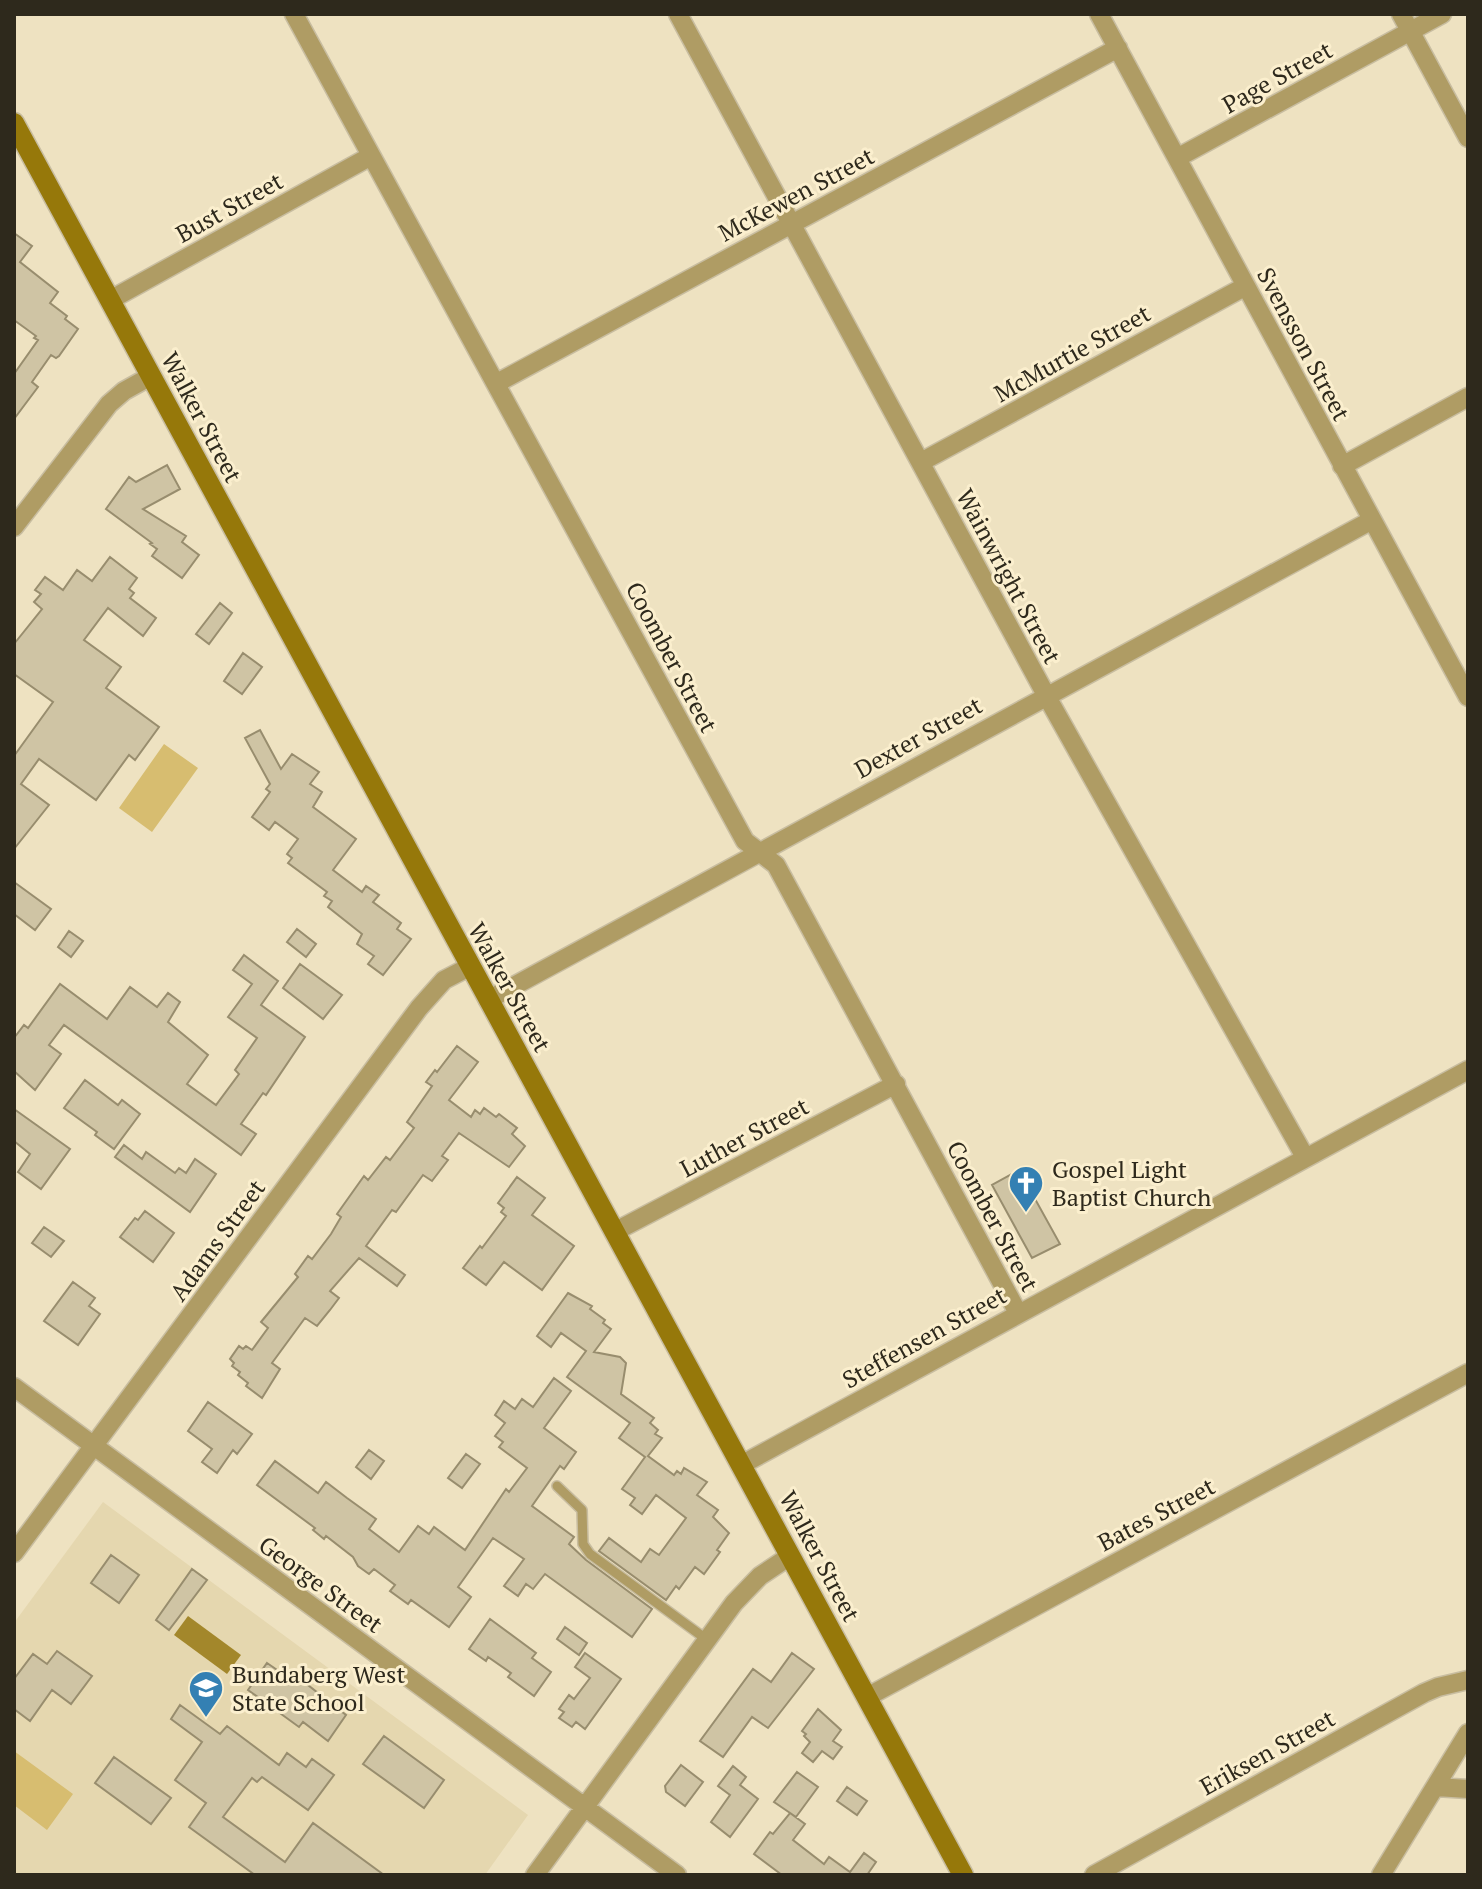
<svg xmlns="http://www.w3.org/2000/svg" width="1482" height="1889" font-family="'PT Serif',serif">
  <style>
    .built { fill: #e5d7af }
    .green { fill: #d7bd70 }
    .water { fill: #a3872b }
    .building { fill: #cfc4a4; stroke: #988d6e; stroke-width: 2 }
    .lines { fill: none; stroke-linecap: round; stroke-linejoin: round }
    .lane-casing { stroke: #c8bda0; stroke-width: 12 }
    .street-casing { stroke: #c8bda0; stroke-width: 21 }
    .secondary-casing { stroke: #c8bda0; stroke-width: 23 }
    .lane { stroke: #af9c64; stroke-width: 9 }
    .street { stroke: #af9c64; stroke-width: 18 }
    .secondary { stroke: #96780a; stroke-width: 20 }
    .labels { text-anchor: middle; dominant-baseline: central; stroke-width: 6; stroke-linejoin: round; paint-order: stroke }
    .street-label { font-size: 24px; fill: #2e291c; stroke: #fbefce }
    .poi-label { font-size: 24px; fill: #2e291c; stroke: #fbefce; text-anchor: start }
  </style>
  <rect width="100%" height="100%" fill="#eee2c1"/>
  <path class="built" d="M103,1502L528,1815L485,1875H14V1623Z"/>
  <path class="green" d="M164,744L198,768L152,832L119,808Z
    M14,1751L73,1794L47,1830L14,1805Z"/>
  <path class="water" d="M188,1616L241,1655L227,1674L174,1635Z"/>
  <path class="building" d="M14,233L32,246L20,262L58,292L50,303L67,316L65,319L78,329L59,356L56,358L51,355L32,382L38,387L14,419V374L38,340L34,338L36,336L14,320Z
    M167,465L180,489L143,509L186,536L182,542L199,555L182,578L152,556L157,549L150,544L152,543L106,509L129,477L136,482Z
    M110,557L137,578L129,589L134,593L130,598L156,618L143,636L108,608L84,640L121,667L106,688L159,727L135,760L129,755L96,800L39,759L21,784L49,805L14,849V756L53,702L14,674V644L42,609L34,602L41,594L35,590L45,577L63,590L77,570L92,581Z
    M220,603L232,613L209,644L196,634Z
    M243,653L262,667L242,694L224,681Z
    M260,730L281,769L292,754L319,772L310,784L322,792L313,807L356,839L333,870L362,892L366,886L379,895L373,902L401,923L397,929L411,939L383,975L368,964L374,956L357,944L362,934L328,907L332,901L324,896L327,892L288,863L292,858L287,854L298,839L275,822L269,830L252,817L270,792L266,789L270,784L245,738Z
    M14,882L51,909L35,930L14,914Z
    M297,929L316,944L306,957L287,942Z
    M69,931L83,941L71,957L58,947Z
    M244,955L278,981L261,1005L305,1037L266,1095L263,1093L241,1124L256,1134L241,1155L64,1025L49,1045L61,1054L35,1090L14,1071V1038L24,1025L28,1028L60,984L107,1019L130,987L157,1007L168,993L180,1002L168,1022L208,1055L187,1084L216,1105L239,1074L235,1070L257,1038L228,1017L252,984L233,970Z
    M300,964L342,995L323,1019L283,988Z
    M457,1046L478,1062L449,1100L471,1117L475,1110L480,1114L484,1108L496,1117L499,1114L517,1128L512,1134L525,1146L509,1167L459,1133L442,1156L448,1160L432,1181L423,1175L396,1212L392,1210L366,1246L405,1275L397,1286L359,1258L330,1291L339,1298L330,1310L317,1326L305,1318L272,1363L280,1369L262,1398L246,1386L248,1383L238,1375L240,1372L232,1366L234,1363L230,1359L239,1346L243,1349L246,1346L252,1350L268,1328L261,1322L298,1277L295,1274L308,1256L312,1259L331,1234L341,1217L337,1214L364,1176L368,1180L386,1157L390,1160L414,1128L407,1122L432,1086L426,1082L435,1070L437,1072Z
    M85,1080L118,1105L122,1100L140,1114L114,1149L95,1135L97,1132L64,1108Z
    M14,1109L70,1149L41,1189L18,1172L30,1154L14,1141Z
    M124,1145L142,1159L146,1152L175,1173L179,1168L186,1173L195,1159L216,1174L190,1212L115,1157Z
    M1019,1170L1060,1244L1032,1258L992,1185Z
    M517,1177L545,1198L532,1215L574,1246L542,1290L504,1262L486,1285L463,1268L480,1246L482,1248L506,1216L501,1212L504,1208L498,1203Z
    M145,1211L174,1233L153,1262L120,1237L135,1218L138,1220Z
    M44,1227L64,1241L51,1257L32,1243Z
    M73,1282L95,1298L89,1306L100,1314L78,1345L44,1321Z
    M568,1293L592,1306L590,1309L605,1320L603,1323L611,1329L594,1352L620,1357L626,1363L621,1394L654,1418L650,1423L658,1430L655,1434L662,1438L648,1456L674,1475L677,1471L681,1474L684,1468L707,1482L697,1495L718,1510L713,1517L729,1533L717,1550L720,1552L704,1574L695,1567L679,1589L676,1586L666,1600L599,1551L609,1538L641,1562L650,1549L659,1555L686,1518L656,1495L642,1514L630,1505L635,1498L622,1489L645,1457L619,1438L630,1423L567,1377L586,1351L561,1333L551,1347L537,1336Z
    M554,1378L571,1391L544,1428L576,1452L564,1469L560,1466L532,1506L574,1537L569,1544L586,1560L652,1609L632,1637L545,1574L533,1589L526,1584L518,1596L504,1586L524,1559L493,1538L458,1587L471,1597L449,1627L411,1600L408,1604L390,1591L395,1585L374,1569L369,1574L358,1566L353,1557L326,1536L324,1539L313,1530L315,1528L257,1485L275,1461L318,1493L326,1482L347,1498L376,1519L369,1529L399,1552L418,1526L429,1534L434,1527L465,1550L506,1489L509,1492L527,1468L499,1447L503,1442L495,1436L505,1423L495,1415L504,1401L515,1409L522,1399L533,1407Z
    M208,1402L252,1434L237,1454L233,1450L217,1473L202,1462L212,1449L188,1431Z
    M369,1450L384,1461L371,1479L356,1467Z
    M466,1454L480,1464L462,1488L448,1478Z
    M111,1555L139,1575L119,1603L91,1583Z
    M192,1569L207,1580L169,1630L156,1620Z
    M490,1619L536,1653L532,1658L551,1672L534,1696L508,1677L511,1673L488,1657L486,1661L469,1649Z
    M565,1627L587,1643L579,1655L557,1639Z
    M57,1651L92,1676L71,1704L52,1690L30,1721L14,1709V1679L33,1654L47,1664Z
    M585,1653L621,1679L585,1729L576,1722L572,1727L559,1718L564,1712L559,1709L569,1695L574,1699L590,1678L575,1667Z
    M792,1653L814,1669L768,1728L752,1717L723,1757L700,1741L753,1669L771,1682Z
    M267,1663L286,1676L290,1671L346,1715L328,1741L303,1722L299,1727L248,1690Z
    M180,1705L220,1734L227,1726L279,1765L287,1753L306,1767L312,1759L334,1775L308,1810L262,1777L257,1782L252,1778L223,1817L285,1862L313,1823L384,1875H255L189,1827L206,1803L175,1780L202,1742L171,1719Z
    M818,1709L841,1730L833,1741L842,1747L833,1759L822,1751L813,1762L802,1753L810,1742L804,1736L806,1734L802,1731Z
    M384,1736L444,1780L424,1808L363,1764Z
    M114,1757L171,1798L151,1824L95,1783Z
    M681,1765L703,1782L685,1806L666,1792L665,1786Z
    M733,1766L746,1777L740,1785L758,1799L730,1837L711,1822L730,1795L718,1786Z
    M797,1772L818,1787L796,1817L774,1802Z
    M847,1787L867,1801L857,1815L837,1801Z
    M790,1813L805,1824L793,1840L824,1864L829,1857L850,1872L864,1853L876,1862L867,1875H782L754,1854L770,1832L773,1834Z"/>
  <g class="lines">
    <g class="lane-casing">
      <path id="lane" d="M557,1486L582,1510L583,1544L590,1554L706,1639"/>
    </g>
    <g class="street-casing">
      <path id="street" d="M294,14L745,841L776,865L1018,1313
        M678,14L1046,695L1305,1157
        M1099,14L1468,697
        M1401,14L1468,138
        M1177,158L1442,14
        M110,300L371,156
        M497,383L1118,48
        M921,462L1246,286
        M1342,466L1468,397
        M14,527L109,404L124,391L151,376
        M488,1000L1372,520
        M614,1232L896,1084
        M14,1387L677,1875
        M741,1465L1468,1070
        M14,1553L419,1008L444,980L469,967
        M867,1697L1468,1373
        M1436,1787L1468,1789
        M535,1875L734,1603L760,1576L790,1556
        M1094,1875L1424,1693L1438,1687L1468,1680
        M1381,1875L1468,1733"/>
    </g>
    <g class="secondary-casing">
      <path id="secondary" d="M14,123L963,1875"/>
    </g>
    <use href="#lane" class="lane"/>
    <use href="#street" class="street"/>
    <use href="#secondary" class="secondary"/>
  </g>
  <defs>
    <g id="church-pin" transform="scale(1.8)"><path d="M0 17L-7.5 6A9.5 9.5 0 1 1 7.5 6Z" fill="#3480b3" stroke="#fbefce"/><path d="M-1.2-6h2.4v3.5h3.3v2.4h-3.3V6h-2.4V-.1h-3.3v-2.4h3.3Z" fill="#fff"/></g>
    <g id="school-pin" transform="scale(1.8)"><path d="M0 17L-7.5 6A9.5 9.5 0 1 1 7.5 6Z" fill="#3480b3" stroke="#fbefce"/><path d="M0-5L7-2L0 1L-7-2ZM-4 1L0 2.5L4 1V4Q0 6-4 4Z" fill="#fff"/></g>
  </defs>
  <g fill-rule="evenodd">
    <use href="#church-pin" x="1026" y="1183"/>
    <use href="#school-pin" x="206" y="1688"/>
  </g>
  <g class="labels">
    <g class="street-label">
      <text transform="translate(1277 77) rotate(-29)">Page Street</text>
      <text transform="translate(796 194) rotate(-28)">McKewen Street</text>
      <text transform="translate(229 207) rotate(-29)">Bust Street</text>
      <text transform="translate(1304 344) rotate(62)">Svensson Street</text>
      <text transform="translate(1072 353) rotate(-29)">McMurtie Street</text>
      <text transform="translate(202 417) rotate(62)">Walker Street</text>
      <text transform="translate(1009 576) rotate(62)">Wainwright Street</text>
      <text transform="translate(672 657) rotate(62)">Coomber Street</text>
      <text transform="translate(918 737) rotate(-29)">Dexter Street</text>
      <text transform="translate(510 987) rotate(61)">Walker Street</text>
      <text transform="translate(744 1137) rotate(-28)">Luther Street</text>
      <text transform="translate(993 1216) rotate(62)">Coomber Street</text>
      <text transform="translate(217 1240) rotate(-54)">Adams Street</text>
      <text transform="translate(924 1337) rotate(-29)">Steffensen Street</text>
      <text transform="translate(1156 1514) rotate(-28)">Bates Street</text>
      <text transform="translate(820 1556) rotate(62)">Walker Street</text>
      <text transform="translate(321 1584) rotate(36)">George Street</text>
      <text transform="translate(1267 1752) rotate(-29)">Eriksen Street</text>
    </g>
    <g class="poi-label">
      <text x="1052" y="1169">Gospel Light<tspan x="1052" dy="28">Baptist Church</tspan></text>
      <text x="232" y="1674">Bundaberg West<tspan x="232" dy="28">State School</tspan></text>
    </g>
  </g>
  <rect width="1482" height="1889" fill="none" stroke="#2e291c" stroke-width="32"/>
</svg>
